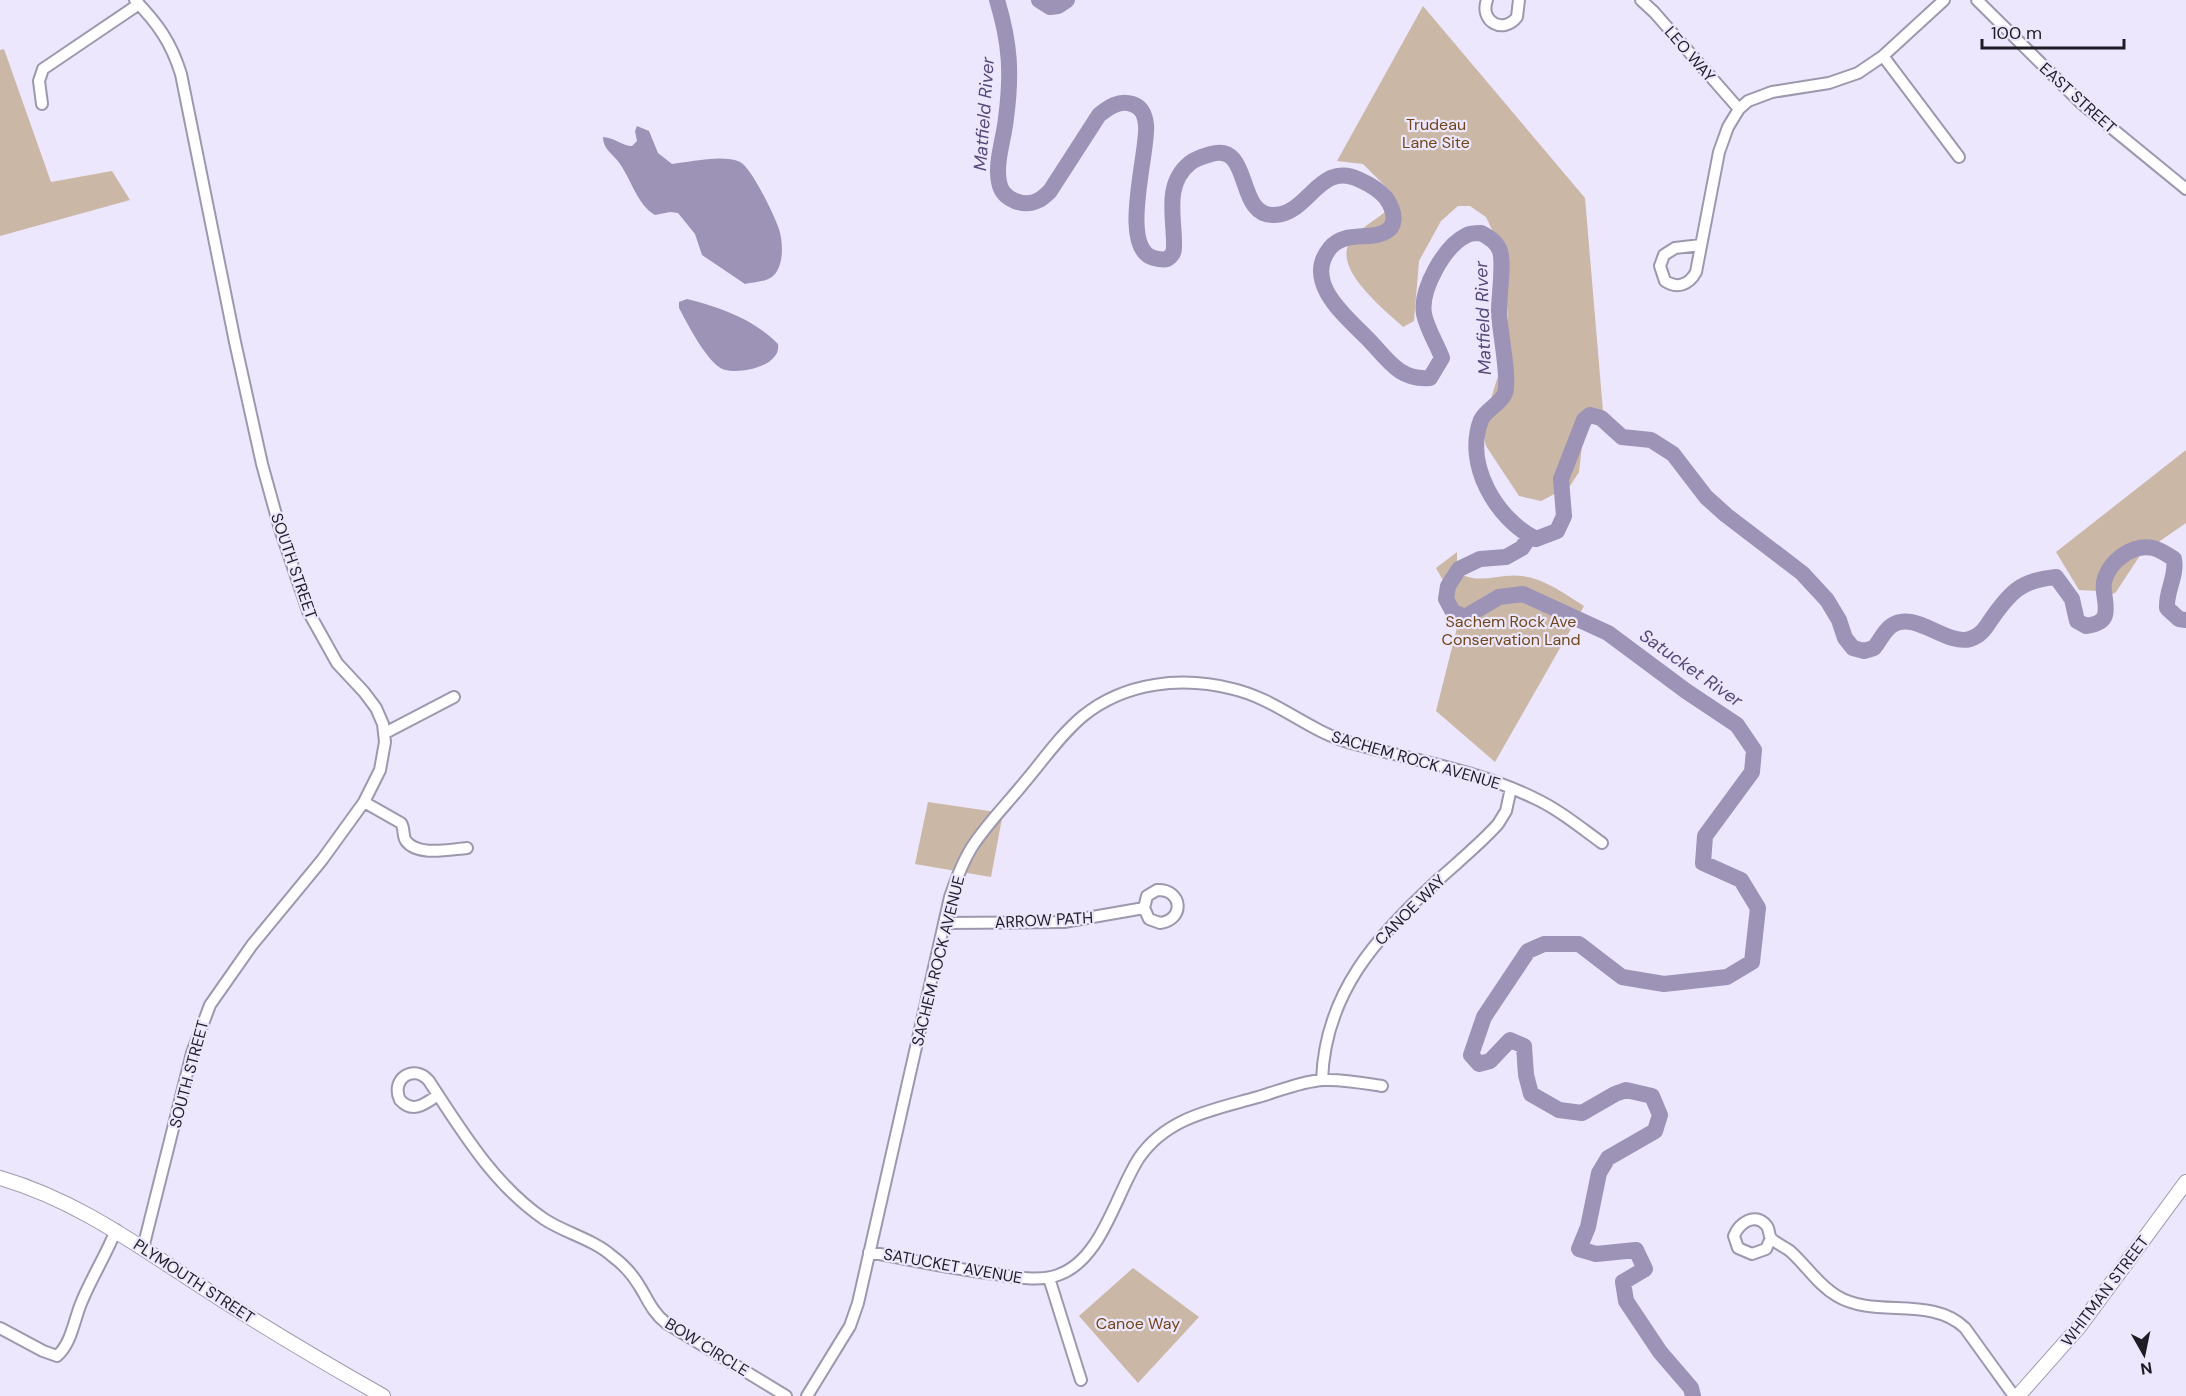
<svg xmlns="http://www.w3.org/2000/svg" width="2186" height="1396" font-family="'DM Sans',sans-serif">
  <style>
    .green { fill: #cbb7a6 }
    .water { fill: #9c93b7 }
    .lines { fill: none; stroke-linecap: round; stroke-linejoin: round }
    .river { stroke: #9c93b7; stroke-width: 16 }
    .minor-casing { stroke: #9d98ad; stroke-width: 14 }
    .major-casing { stroke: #9d98ad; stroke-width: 16 }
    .minor { stroke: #fff; stroke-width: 10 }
    .major { stroke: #fff; stroke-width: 14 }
    .labels { text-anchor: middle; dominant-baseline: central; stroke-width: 4.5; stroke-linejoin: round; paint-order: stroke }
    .street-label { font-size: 16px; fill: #1e1c24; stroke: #ece7fd }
    .park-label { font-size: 16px; fill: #704618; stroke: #ece7fd }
    .water-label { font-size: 18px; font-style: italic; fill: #56487a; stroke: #ece7fd }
  </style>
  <rect width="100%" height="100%" fill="#ece7fd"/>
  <path class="green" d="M1423,6L1585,198L1604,423L1592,421L1584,428L1579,472L1570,486L1541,501L1519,496L1486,446L1482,427L1499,373L1508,317L1499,245L1486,217L1470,206H1458L1441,221L1419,261L1414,321L1403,327C1386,311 1332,269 1350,242C1356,231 1378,218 1389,209L1390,191L1363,164L1337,161Z
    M4,49L51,182L112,171L130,200L0,236V50Z
    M2186,450V523L2141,554L2116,592L2109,596L2098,591L2079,590L2056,552Z
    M1457,552V561L1463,575C1481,584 1502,573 1522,576C1545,579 1565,594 1584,606L1495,762L1436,711L1461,612L1436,568Z
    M928,802L1003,813L991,877L915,864Z
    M1133,1268L1199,1317L1138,1383L1079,1316Z"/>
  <path class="water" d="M637,126L649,131L658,153L672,164C690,162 723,154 740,162C752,168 774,215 779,229C783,242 784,263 775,274C769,282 755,282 745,284L702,255L695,234L678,213L670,212L655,215C636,204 631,177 617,160C611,153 603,148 603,137C615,138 623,146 632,146L637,141L635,131Z
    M687,299C719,307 754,319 778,344C782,368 731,377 719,367C704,356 688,325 679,308V302Z"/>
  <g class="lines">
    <path class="river" d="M997,0C1010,43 1012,73 1006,118C1004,139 995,162 999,182C1002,200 1024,208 1039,200C1043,198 1047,194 1050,191L1099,115C1109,107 1119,100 1132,104C1142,107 1145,115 1146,125C1149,150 1118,249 1154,258C1158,259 1163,260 1167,259C1171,257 1174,253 1174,248C1175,219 1163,185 1190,163C1196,158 1204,156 1211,154C1253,142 1235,218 1275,215C1310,213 1319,160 1360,180C1369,184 1379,190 1386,198C1395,211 1399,229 1380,234C1364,239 1343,232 1330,248C1303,281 1344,315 1365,336C1386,356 1397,381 1430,378L1442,358C1437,344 1427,329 1424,314C1420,290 1444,246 1467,235C1471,233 1476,233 1481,233C1489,237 1497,242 1500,251C1504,263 1499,296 1499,311C1499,329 1510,378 1505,393C1501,404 1486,409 1481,420C1464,464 1496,519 1536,539L1557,531L1564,516L1561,479L1584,420L1590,415L1601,418L1622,437L1651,440L1673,454L1706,497L1726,515L1802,573L1827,600L1839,620L1845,638L1853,648L1864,651L1874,648C1879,642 1884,631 1891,626C1914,609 1946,646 1970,639C1980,636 1985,629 1990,621C2010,592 2021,580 2056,577L2072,599L2077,621L2086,626C2093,625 2103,623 2105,615C2108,604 2102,593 2104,582C2109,561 2132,544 2153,548C2161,550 2168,555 2174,559C2177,577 2166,590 2167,608L2179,619L2186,620
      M1039,0L1050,7L1058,6L1067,0
      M1530,536L1522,548L1506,557L1480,559L1459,569L1448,586L1446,599L1453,612L1465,617L1499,597L1523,594L1608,633L1686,691L1737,725L1754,750L1752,772L1705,836L1703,863L1741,880L1758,908L1752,962L1727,977L1664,984L1622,977L1579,944H1544L1528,951L1484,1017L1471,1055L1479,1064L1490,1061L1510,1040L1524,1046L1526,1075L1531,1094L1559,1110L1582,1113L1615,1094L1626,1090L1652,1096L1660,1115L1655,1131L1608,1158L1599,1173L1588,1227L1579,1249L1596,1254L1636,1250L1645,1269L1623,1282L1626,1301L1660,1352L1691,1388L1693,1396"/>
    <g class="minor-casing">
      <path id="minor" d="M135,0C158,24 171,42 181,74L235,342L262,464L280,529L308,611L337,663L364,692L376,708L383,724L385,742L380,770L364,802L322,860L252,945L210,1005L192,1053L143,1248
        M1487,0C1479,21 1503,35 1517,17L1519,0
        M1641,0L1654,12L1739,109
        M1977,0L2081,103L2186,189
        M1883,56L1959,157
        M42,104L39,81L43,69L139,4
        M1701,245L1675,248L1664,255L1660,266L1665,281C1677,289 1689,285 1696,272L1719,152L1728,127L1739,109L1748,101L1772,92L1829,83L1858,73L1883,56L1944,0
        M385,733L454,697
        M364,802L401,823C405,829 402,835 406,841C418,857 451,849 467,848
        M944,923L1064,922L1144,908L1149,919L1160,923C1185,920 1183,889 1157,890L1147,896L1144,908
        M1322,1080C1325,993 1377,936 1438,880C1459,861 1480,844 1498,824L1506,811L1511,788
        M438,1095C425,1104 413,1114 400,1100C390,1079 414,1063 429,1081C461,1130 494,1185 544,1219C565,1233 593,1239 612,1256C623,1264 633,1275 640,1287C648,1300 653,1313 666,1323L786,1396
        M1771,1238L1766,1249L1752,1254L1738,1248L1734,1236C1739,1223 1755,1212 1766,1225C1770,1229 1768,1234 1771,1238C1775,1243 1785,1247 1790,1251C1806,1265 1818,1285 1837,1296C1875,1319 1931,1295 1965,1328L2014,1396
        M869,1252C911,1260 953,1269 995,1274C1016,1277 1038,1282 1058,1275C1102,1260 1116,1193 1139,1158C1167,1117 1213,1110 1258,1097C1279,1091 1302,1081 1324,1080C1343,1079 1363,1083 1382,1086
        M1049,1278L1081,1380
        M0,1328L43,1351L57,1356C72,1343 74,1319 82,1301C92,1277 106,1255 116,1230
        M807,1396L850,1326L858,1303L950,897C956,880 962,863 972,847C986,825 1006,805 1023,784C1042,762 1060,735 1083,716C1125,682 1182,676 1233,689C1276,699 1307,730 1348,742C1410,760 1475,769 1534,798C1558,809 1580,827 1602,843"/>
    </g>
    <g class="major-casing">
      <path id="major" d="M0,1178C75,1200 131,1241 196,1283C257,1323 319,1360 383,1396
        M2018,1396L2079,1327L2186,1182"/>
    </g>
    <use href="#minor" class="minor"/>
    <use href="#major" class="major"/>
  </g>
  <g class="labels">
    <g class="street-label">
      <text transform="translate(1690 54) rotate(49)">LEO WAY</text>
      <text transform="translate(2078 98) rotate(42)">EAST STREET</text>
      <text transform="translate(294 566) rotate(71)">SOUTH STREET</text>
      <text transform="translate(1416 760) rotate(16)">SACHEM ROCK AVENUE</text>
      <text transform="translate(1410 910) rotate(-45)">CANOE WAY</text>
      <text transform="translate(1044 920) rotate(-3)">ARROW PATH</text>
      <text transform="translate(938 961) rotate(-76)">SACHEM ROCK AVENUE</text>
      <text transform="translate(189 1074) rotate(-75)">SOUTH STREET</text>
      <text transform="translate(953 1266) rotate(10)">SATUCKET AVENUE</text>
      <text transform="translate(194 1281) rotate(33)">PLYMOUTH STREET</text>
      <text transform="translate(2105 1291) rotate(-53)">WHITMAN STREET</text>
      <text transform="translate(707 1347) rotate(32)">BOW CIRCLE</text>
    </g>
    <g class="park-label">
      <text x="1436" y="124">Trudeau<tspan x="1436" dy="18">Lane Site</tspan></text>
      <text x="1511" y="621">Sachem Rock Ave<tspan x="1511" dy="18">Conservation Land</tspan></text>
      <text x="1138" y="1323">Canoe Way</text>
    </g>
    <g class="water-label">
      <text transform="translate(984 114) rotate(-86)">Matfield River</text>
      <text transform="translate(1483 318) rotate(-92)">Matfield River</text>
      <text transform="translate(1691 668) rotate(35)">Satucket River</text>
    </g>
  </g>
  <g transform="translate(2144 1354) rotate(171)" stroke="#ece7fd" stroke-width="4.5" paint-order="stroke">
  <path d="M0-4.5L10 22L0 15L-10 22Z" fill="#1e1c24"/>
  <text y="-9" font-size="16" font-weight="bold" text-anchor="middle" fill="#1e1c24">N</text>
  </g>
  <path d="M1982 39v9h142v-9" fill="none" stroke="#1e1c24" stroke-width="3"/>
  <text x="1991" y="39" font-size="18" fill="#1e1c24" stroke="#ece7fd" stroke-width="4.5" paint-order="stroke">100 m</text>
</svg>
